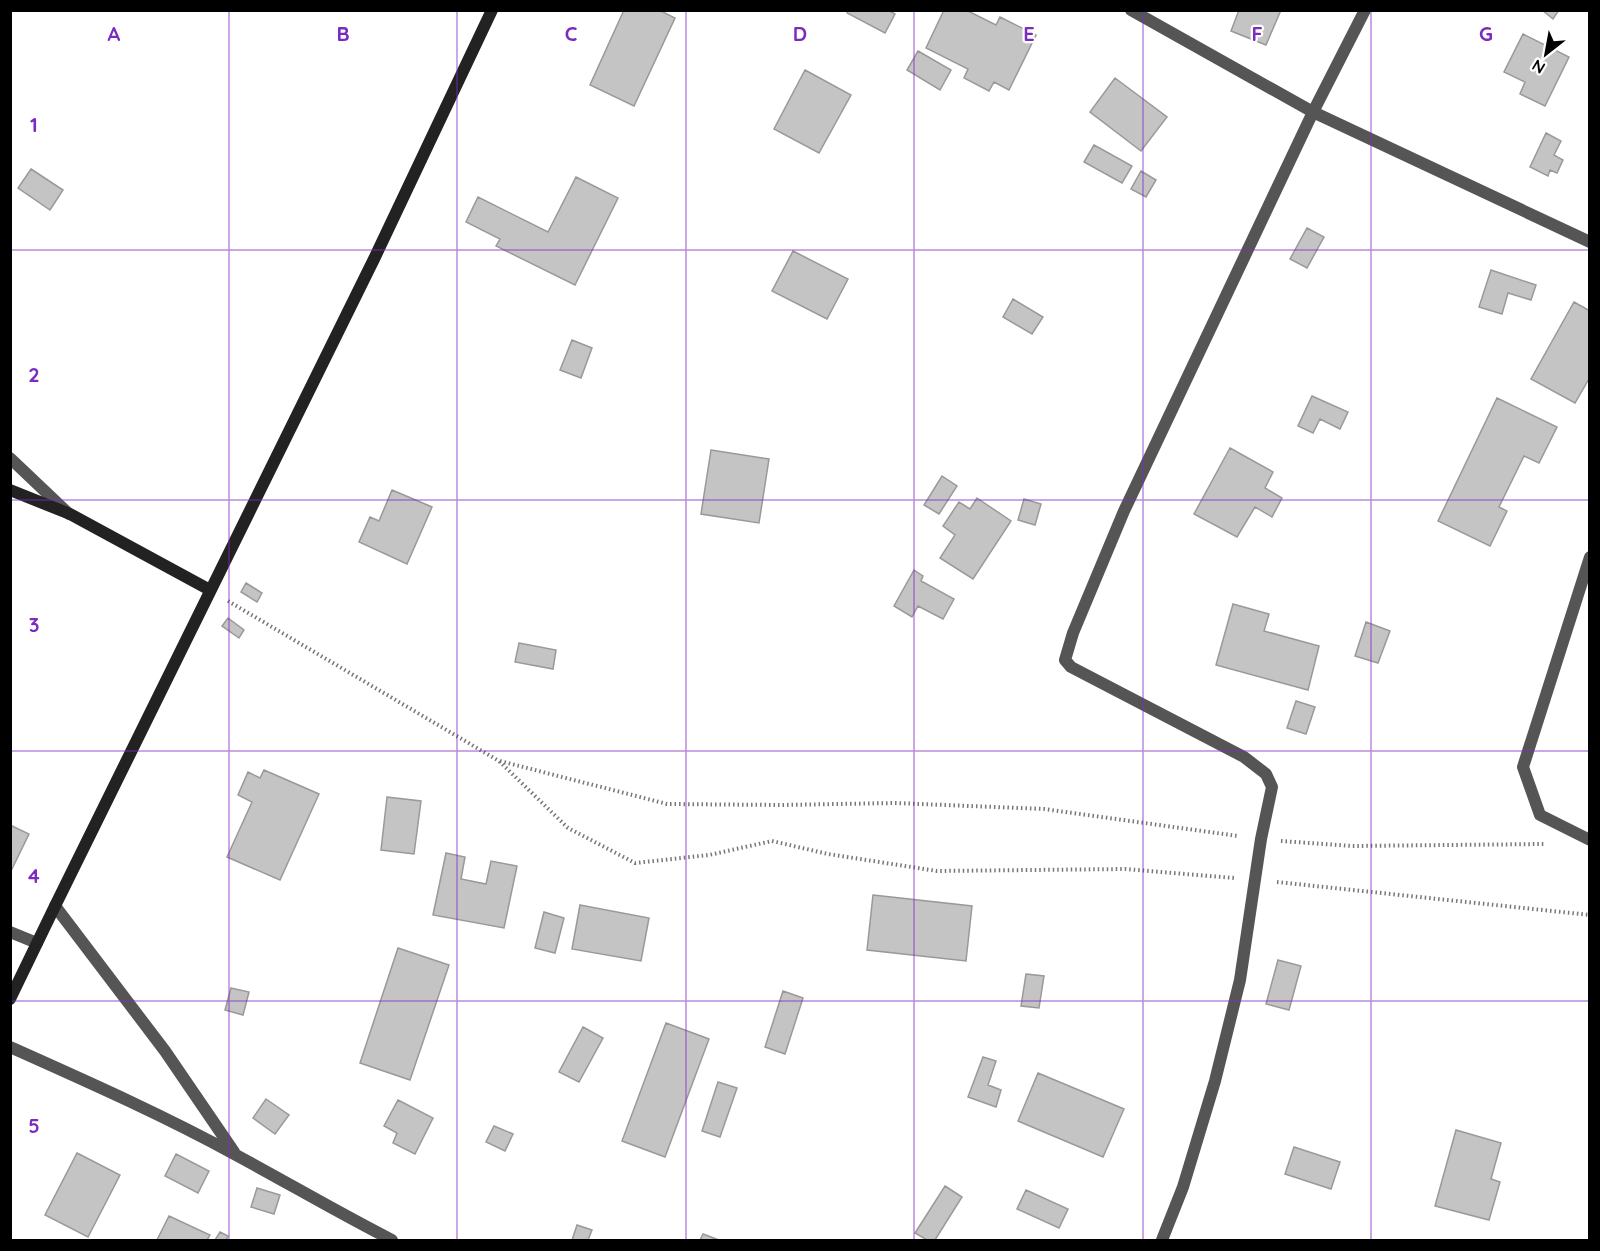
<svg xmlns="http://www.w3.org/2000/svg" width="1600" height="1251" font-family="Quicksand,sans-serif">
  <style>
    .building { fill: #c4c4c4; stroke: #999; stroke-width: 1.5 }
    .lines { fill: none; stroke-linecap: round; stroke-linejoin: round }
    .path { stroke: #777; stroke-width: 4; stroke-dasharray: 1.5 3; stroke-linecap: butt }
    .street { stroke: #555; stroke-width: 12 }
    .secondary { stroke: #222; stroke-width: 12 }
    .grid { fill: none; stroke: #7b2cbf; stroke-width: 1.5; stroke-opacity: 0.55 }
    .grid-label { font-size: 20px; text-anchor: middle; font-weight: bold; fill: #7b2cbf; stroke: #fff; stroke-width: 4.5; stroke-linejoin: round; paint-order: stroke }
  </style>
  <rect width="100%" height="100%" fill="#fff"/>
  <path class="building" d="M624,10H659L675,18L634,106L590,85Z
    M848,10H888L895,14L885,33L847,13Z
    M944,10H966L996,25L1000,17L1036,35L1009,90L994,82L989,91L964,78L968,69L926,48Z
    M1239,10H1281L1266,45L1231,31Z
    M1542,10H1559L1553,19Z
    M1523,34L1569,57L1545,106L1520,94L1525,82L1504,72Z
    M918,51L951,70L940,90L907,70Z
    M805,70L851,95L819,153L774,129Z
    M1115,78L1167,117L1141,151L1090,112Z
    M1546,133L1561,141L1554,155L1563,160L1557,173L1550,170L1548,176L1530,167Z
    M1094,145L1132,166L1122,183L1084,162Z
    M31,169L63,190L50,210L18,188Z
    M1141,171L1156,180L1146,197L1131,189Z
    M576,177L618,198L575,285L496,246L500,239L466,222L478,197L548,232Z
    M1307,228L1324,237L1307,268L1290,259Z
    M793,251L848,279L827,319L772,291Z
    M1491,270L1536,285L1531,300L1508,293L1502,314L1479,307Z
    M1013,299L1043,317L1032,334L1003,317Z
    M1574,302L1590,311V377L1575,403L1531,379Z
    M572,340L592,348L581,378L560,370Z
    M1312,396L1348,412L1340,429L1320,419L1313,433L1298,426Z
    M1497,398L1557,427L1539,463L1524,456L1499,507L1507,511L1490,546L1438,521Z
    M1230,448L1273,472L1265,488L1282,498L1272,517L1255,507L1237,537L1194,514Z
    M711,450L769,459L759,523L701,514Z
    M942,476L957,486L939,514L924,505Z
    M392,490L432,507L407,564L359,542L370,517L379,521Z
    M977,498L1011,521L973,579L940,558L955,535L943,526L959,502L970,509Z
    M1024,499L1041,504L1035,525L1018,520Z
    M914,570L923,576L921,581L954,599L943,619L918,606L912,617L894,606Z
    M246,583L262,593L257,602L241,592Z
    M1233,604L1269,614L1264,631L1319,646L1308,690L1216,665Z
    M228,618L244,630L239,638L222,626Z
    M1366,622L1390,631L1378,663L1355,656Z
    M519,643L556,650L553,669L515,662Z
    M1296,701L1315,707L1306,734L1287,728Z
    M264,770L319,794L280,880L227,857L252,802L238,795L248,772L260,778Z
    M387,797L421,801L414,854L381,850Z
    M10,825L29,834L10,873Z
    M446,853L465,857L461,879L486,884L491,861L517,866L504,928L433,915Z
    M873,895L972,906L966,961L867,950Z
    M580,905L649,918L641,961L572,949Z
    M544,912L564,918L555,953L535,948Z
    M398,948L449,965L410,1080L360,1063Z
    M1278,960L1301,966L1289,1010L1266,1004Z
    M1026,974L1044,976L1039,1008L1021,1006Z
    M231,988L249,992L243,1015L225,1010Z
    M783,991L803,998L785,1054L765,1047Z
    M666,1023L709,1039L665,1157L622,1141Z
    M583,1027L603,1038L579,1082L559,1072Z
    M983,1057L996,1061L988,1085L1001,1090L996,1107L968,1097Z
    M1038,1073L1124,1109L1103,1157L1018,1121Z
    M718,1082L737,1088L720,1137L702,1131Z
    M266,1099L289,1115L275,1134L253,1118Z
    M398,1100L433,1118L415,1154L393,1143L397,1133L384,1126Z
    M494,1126L513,1134L505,1151L486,1142Z
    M1456,1130L1501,1143L1491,1179L1500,1182L1489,1220L1435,1206Z
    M1294,1147L1340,1162L1331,1189L1285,1174Z
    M77,1153L120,1175L88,1237L45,1215Z
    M176,1154L209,1171L198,1193L165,1176Z
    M945,1186L962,1197L935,1240H927L915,1233Z
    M257,1188L280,1195L274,1214L251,1207Z
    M1026,1190L1068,1209L1059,1228L1017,1209Z
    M169,1216L210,1235L207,1240H157Z
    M577,1225L592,1230L588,1240H572Z
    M220,1232L228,1236L226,1240H215Z
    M703,1234L719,1240H700Z"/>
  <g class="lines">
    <path class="path" d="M228,601L499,761L568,828L635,863L709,855L772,841L828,854L937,871L1125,869L1234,878
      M500,761L667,804L781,805L895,803L1044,809L1238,836
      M1281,841L1352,846L1544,844
      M1277,882L1590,915"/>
    <path class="street" d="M1131,10L1313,112L1590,242
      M10,458L69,514
      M1590,557L1523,767L1540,815L1590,840
      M55,906L165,1051L234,1152
      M10,932L37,943
      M10,1047C86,1081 163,1115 236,1155C288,1183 339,1213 392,1240
      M1162,1240L1183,1187L1215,1081L1240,980L1261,839L1272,787L1266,774L1244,757L1071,667L1065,660L1073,633L1124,511L1313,112L1365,10"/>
    <path class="secondary" d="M10,490L70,514L210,590
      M10,999L55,906L375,257L492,10"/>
  </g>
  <path class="grid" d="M229,10V1240M457,10V1240M686,10V1240M914,10V1240M1143,10V1240M1371,10V1240M10,250H1590M10,500H1590M10,751H1590M10,1001H1590"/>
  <g class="grid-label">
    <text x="114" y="41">A</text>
    <text x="343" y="41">B</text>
    <text x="571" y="41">C</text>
    <text x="800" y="41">D</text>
    <text x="1029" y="41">E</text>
    <text x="1257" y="41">F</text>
    <text x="1486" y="41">G</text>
    <text x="34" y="132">1</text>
    <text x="34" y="382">2</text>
    <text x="34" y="632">3</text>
    <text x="34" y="883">4</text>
    <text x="34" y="1133">5</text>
  </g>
  <rect width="1600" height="1251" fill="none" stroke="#000000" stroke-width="24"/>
  <g transform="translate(1546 54) rotate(211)" stroke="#ffffff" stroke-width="4.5" paint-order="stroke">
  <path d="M0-4.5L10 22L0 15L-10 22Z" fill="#000000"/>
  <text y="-9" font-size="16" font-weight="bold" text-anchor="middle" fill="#000000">N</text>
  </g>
</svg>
